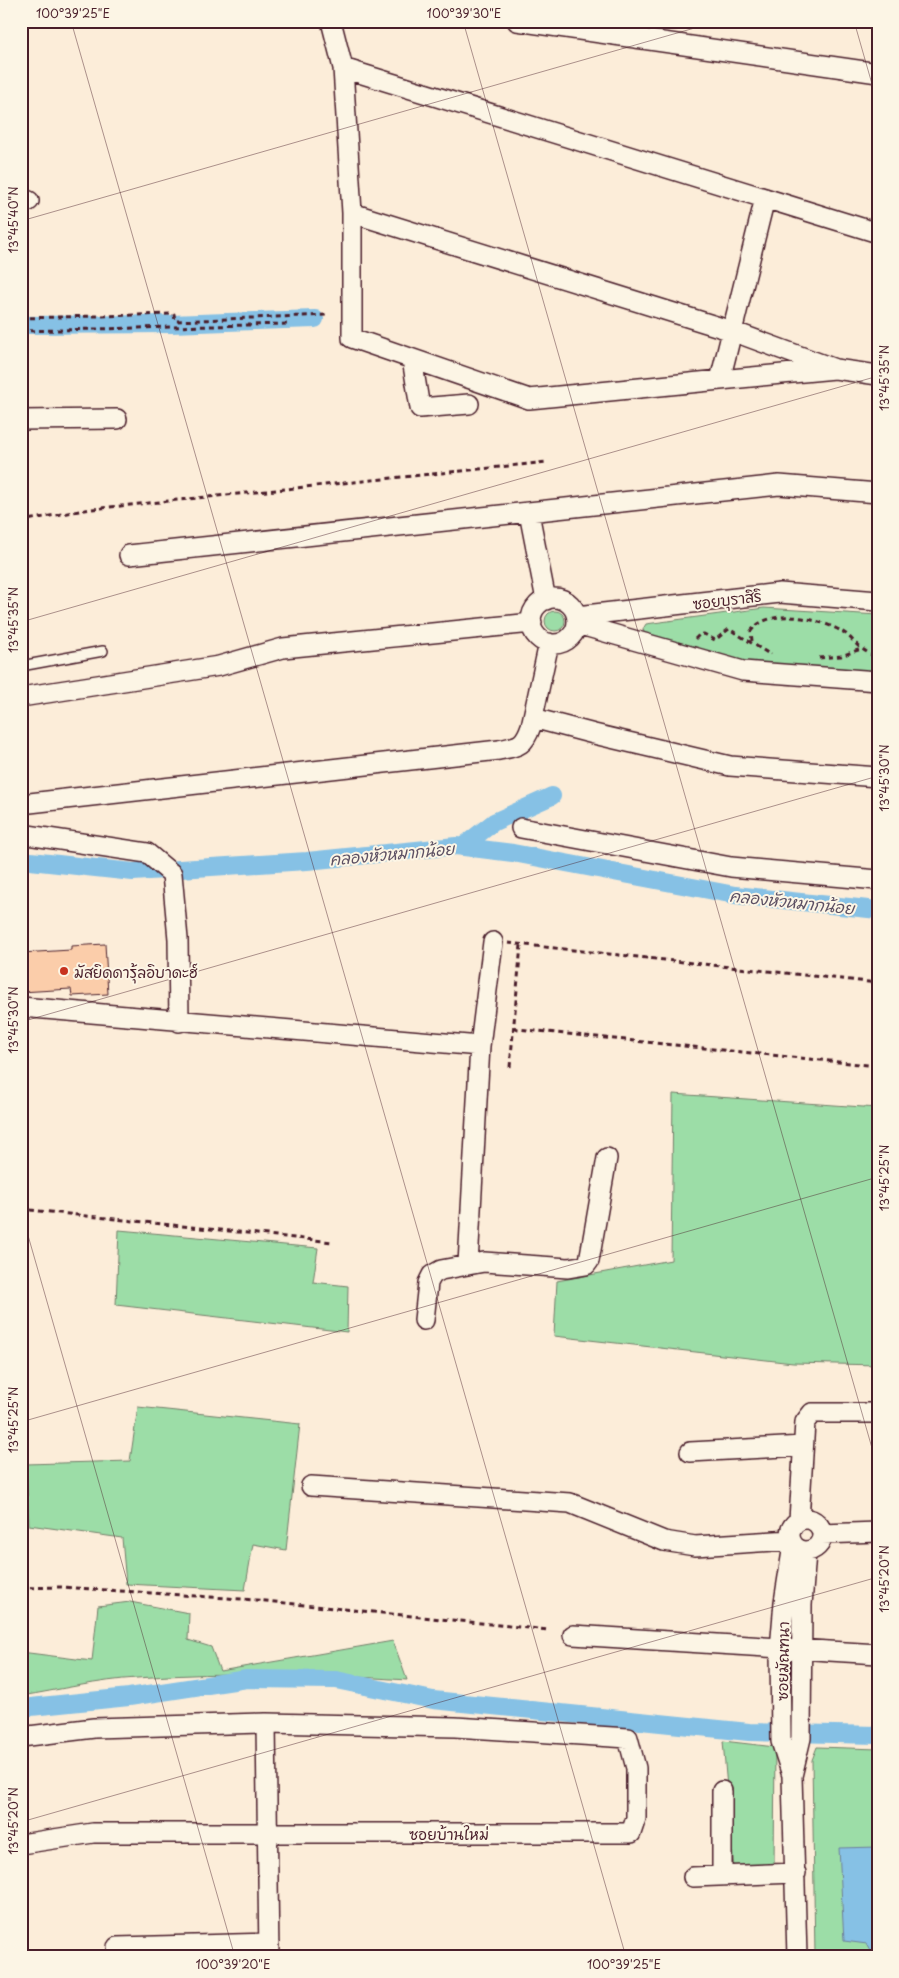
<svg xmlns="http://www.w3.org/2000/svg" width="899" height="1978" font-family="'Playpen Sans','Playpen Sans Thai',sans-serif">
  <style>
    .green { fill: #9cdda7; stroke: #737e69 }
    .water { fill: #86c1e5; stroke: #6e809b }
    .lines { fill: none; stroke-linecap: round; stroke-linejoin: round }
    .canal { stroke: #86c1e5; stroke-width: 18 }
    .building { fill: #fbcdaa; stroke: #4a1f2b }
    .lane-casing { stroke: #4a1f2b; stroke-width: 12 }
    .street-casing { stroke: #4a1f2b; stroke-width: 22 }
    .path { stroke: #4a1f2b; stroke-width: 3; stroke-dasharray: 5 4; stroke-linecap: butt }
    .lane { stroke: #fcf5e5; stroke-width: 9 }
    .street { stroke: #fcf5e5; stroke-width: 19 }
    .ticks { fill: none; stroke: #4a1f2b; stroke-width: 1; stroke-opacity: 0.45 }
    .poi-dot { fill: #c8321e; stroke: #fcf5e5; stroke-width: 2 }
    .labels { text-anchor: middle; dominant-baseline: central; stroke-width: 4; stroke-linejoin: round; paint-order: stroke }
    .street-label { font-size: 15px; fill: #4a1f2b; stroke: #fcf5e5 }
    .poi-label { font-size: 15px; fill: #4a1f2b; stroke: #fcf5e5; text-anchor: start }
    .water-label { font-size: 16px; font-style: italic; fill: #5c5063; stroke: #fcf5e5 }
    .neatline { fill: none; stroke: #4a1f2b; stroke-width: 2 }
    .ticks-label { font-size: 12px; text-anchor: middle; fill: #4a1f2b }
  </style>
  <rect width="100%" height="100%" fill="#fcedd9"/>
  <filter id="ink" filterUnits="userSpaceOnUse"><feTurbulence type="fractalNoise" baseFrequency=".02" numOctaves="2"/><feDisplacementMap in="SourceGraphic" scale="10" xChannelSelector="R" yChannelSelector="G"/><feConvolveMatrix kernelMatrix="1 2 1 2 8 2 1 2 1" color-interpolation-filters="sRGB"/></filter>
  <g filter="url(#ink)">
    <path class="green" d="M764,608L878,615V673L752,664L706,653L645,636L643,629L646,624Z
      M545 621a10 10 0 1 1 20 0a10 10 0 1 1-20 0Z
      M673,1094L878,1108V1365L793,1363L554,1336L557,1281L671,1260Z
      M119,1230L318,1248L313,1282L348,1286L347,1332L116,1305Z
      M138,1407L300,1424L286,1550L253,1544L245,1590L126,1584L122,1538L29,1525L26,1464L130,1461Z
      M130,1602L189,1613L188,1640L211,1647L220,1671L393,1641L407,1680C318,1674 227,1671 137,1678C99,1680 59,1690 21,1696V1652L92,1661L98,1606Z
      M723,1741L775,1747L774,1865L734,1869Z
      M817,1747L878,1749V1957L815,1956L812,1760Z"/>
    <path class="water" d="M878,1847V1951H871L867,1944L844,1941L839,1848Z"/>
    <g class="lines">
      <path class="canal" d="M21,325L171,324L315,319
        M462,847L494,822L552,796
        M21,860L133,872L307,861L456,846L513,853L735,895L878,910
        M21,1708L129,1697L247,1679L336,1680L433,1700L749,1732L878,1735"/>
    </g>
    <path class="building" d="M105,944L108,994L72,996L71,989L21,992V953L71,950V946Z"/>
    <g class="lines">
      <g class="lane-casing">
        <path id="lane" d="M21,666L103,651"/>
      </g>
      <g class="street-casing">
        <path id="street" d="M331,21L343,68L878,233
          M517,21L878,73
          M343,68L352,213L732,331L835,369
          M21,198L29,201
          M765,198L720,380L835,369L878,375
          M352,213V338L529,399L720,380
          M412,359L420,408L469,404
          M21,420L117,419
          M529,513L546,600
          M129,555L779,485L878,493
          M531 621a23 23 0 1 1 46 0a23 23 0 1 1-46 0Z
          M577,616L780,593L878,601
          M577,624L743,671L878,681
          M21,697L219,666L283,648L532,623
          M533,718L594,734L730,766L878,777
          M21,804L499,750C519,746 524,746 531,726L549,643
          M521,828L731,867L878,880
          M21,834L147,853L172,874L178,939L179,1022
          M21,1007L480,1046
          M468,1264L480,1046L493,942
          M424,1320L428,1283L432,1275L441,1270L484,1262L568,1268L586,1265L589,1261L607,1158
          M690,1452L803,1446
          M311,1486L570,1503L664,1541L695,1546L790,1540
          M790 1535a16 16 0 1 1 32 0a16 16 0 1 1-32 0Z
          M799,1520L805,1422L812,1413H878
          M822,1534L878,1532
          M573,1635L878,1654
          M266,1723L269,1957
          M21,1737L94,1728L266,1723L455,1727L628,1738L636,1768V1818L631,1833H93L21,1844
          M792,1775L781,1741L780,1649L784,1602L793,1545
          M722,1791V1875
          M693,1877L796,1873
          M117,1947L269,1943
          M797,1957L792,1776L801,1738L802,1605L806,1552"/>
      </g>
      <path class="path" d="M21,318L174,314L175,321L328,315
        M21,331L287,324
        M21,521L91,509L548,462
        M695,639L699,635L704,634L715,640L729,629L771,655
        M752,641L751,631C770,606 821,619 843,632C850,636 855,644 861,648C866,652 872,655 878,658
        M819,658L841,656L861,649
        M508,943L878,983
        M514,1027L518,1029L878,1066
        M510,1067L521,945
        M21,1209L333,1242
        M21,1588L61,1587L256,1600L548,1630"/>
      <use href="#lane" class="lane"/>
      <use href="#street" class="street"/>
    </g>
  </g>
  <path class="ticks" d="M71,21L626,1957M463,21L878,1469M854,21L878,105M21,221L719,21M21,622L878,376M21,1022L878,776M21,1211L235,1957M21,1422L878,1177M21,1822L878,1577"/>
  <circle class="poi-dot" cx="64" cy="971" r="5"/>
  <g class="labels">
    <g class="street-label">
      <text transform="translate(727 599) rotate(-7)">ซอยบุราสิริ</text>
      <text transform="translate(782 1661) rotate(-89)">ซอยมัณฑนา</text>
      <text x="449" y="1833">ซอยบ้านใหม่</text>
    </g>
    <g class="poi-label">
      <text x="74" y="971">มัสยิดดารุ้ลอิบาดะฮ์</text>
    </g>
    <g class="water-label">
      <text transform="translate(392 853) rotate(-5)">คลองหัวหมากน้อย</text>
      <text transform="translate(792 901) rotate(6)">คลองหัวหมากน้อย</text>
    </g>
  </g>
  <rect width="899" height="1978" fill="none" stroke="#fcf5e5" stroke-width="55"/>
  <rect x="28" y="28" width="844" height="1922" class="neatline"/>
  <g class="ticks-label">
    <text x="73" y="18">100°39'25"E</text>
    <text x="464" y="18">100°39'30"E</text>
    <text transform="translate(14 220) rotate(-90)" y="4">13°45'40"N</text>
    <text transform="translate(885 378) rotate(-90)" y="4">13°45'35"N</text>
    <text transform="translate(14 620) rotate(-90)" y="4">13°45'35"N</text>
    <text transform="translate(885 778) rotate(-90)" y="4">13°45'30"N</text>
    <text transform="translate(14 1020) rotate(-90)" y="4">13°45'30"N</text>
    <text transform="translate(885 1178) rotate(-90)" y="4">13°45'25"N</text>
    <text transform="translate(14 1420) rotate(-90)" y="4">13°45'25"N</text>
    <text transform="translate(885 1579) rotate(-90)" y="4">13°45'20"N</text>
    <text transform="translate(14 1821) rotate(-90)" y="4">13°45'20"N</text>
    <text x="233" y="1969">100°39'20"E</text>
    <text x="624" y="1969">100°39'25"E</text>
  </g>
</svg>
